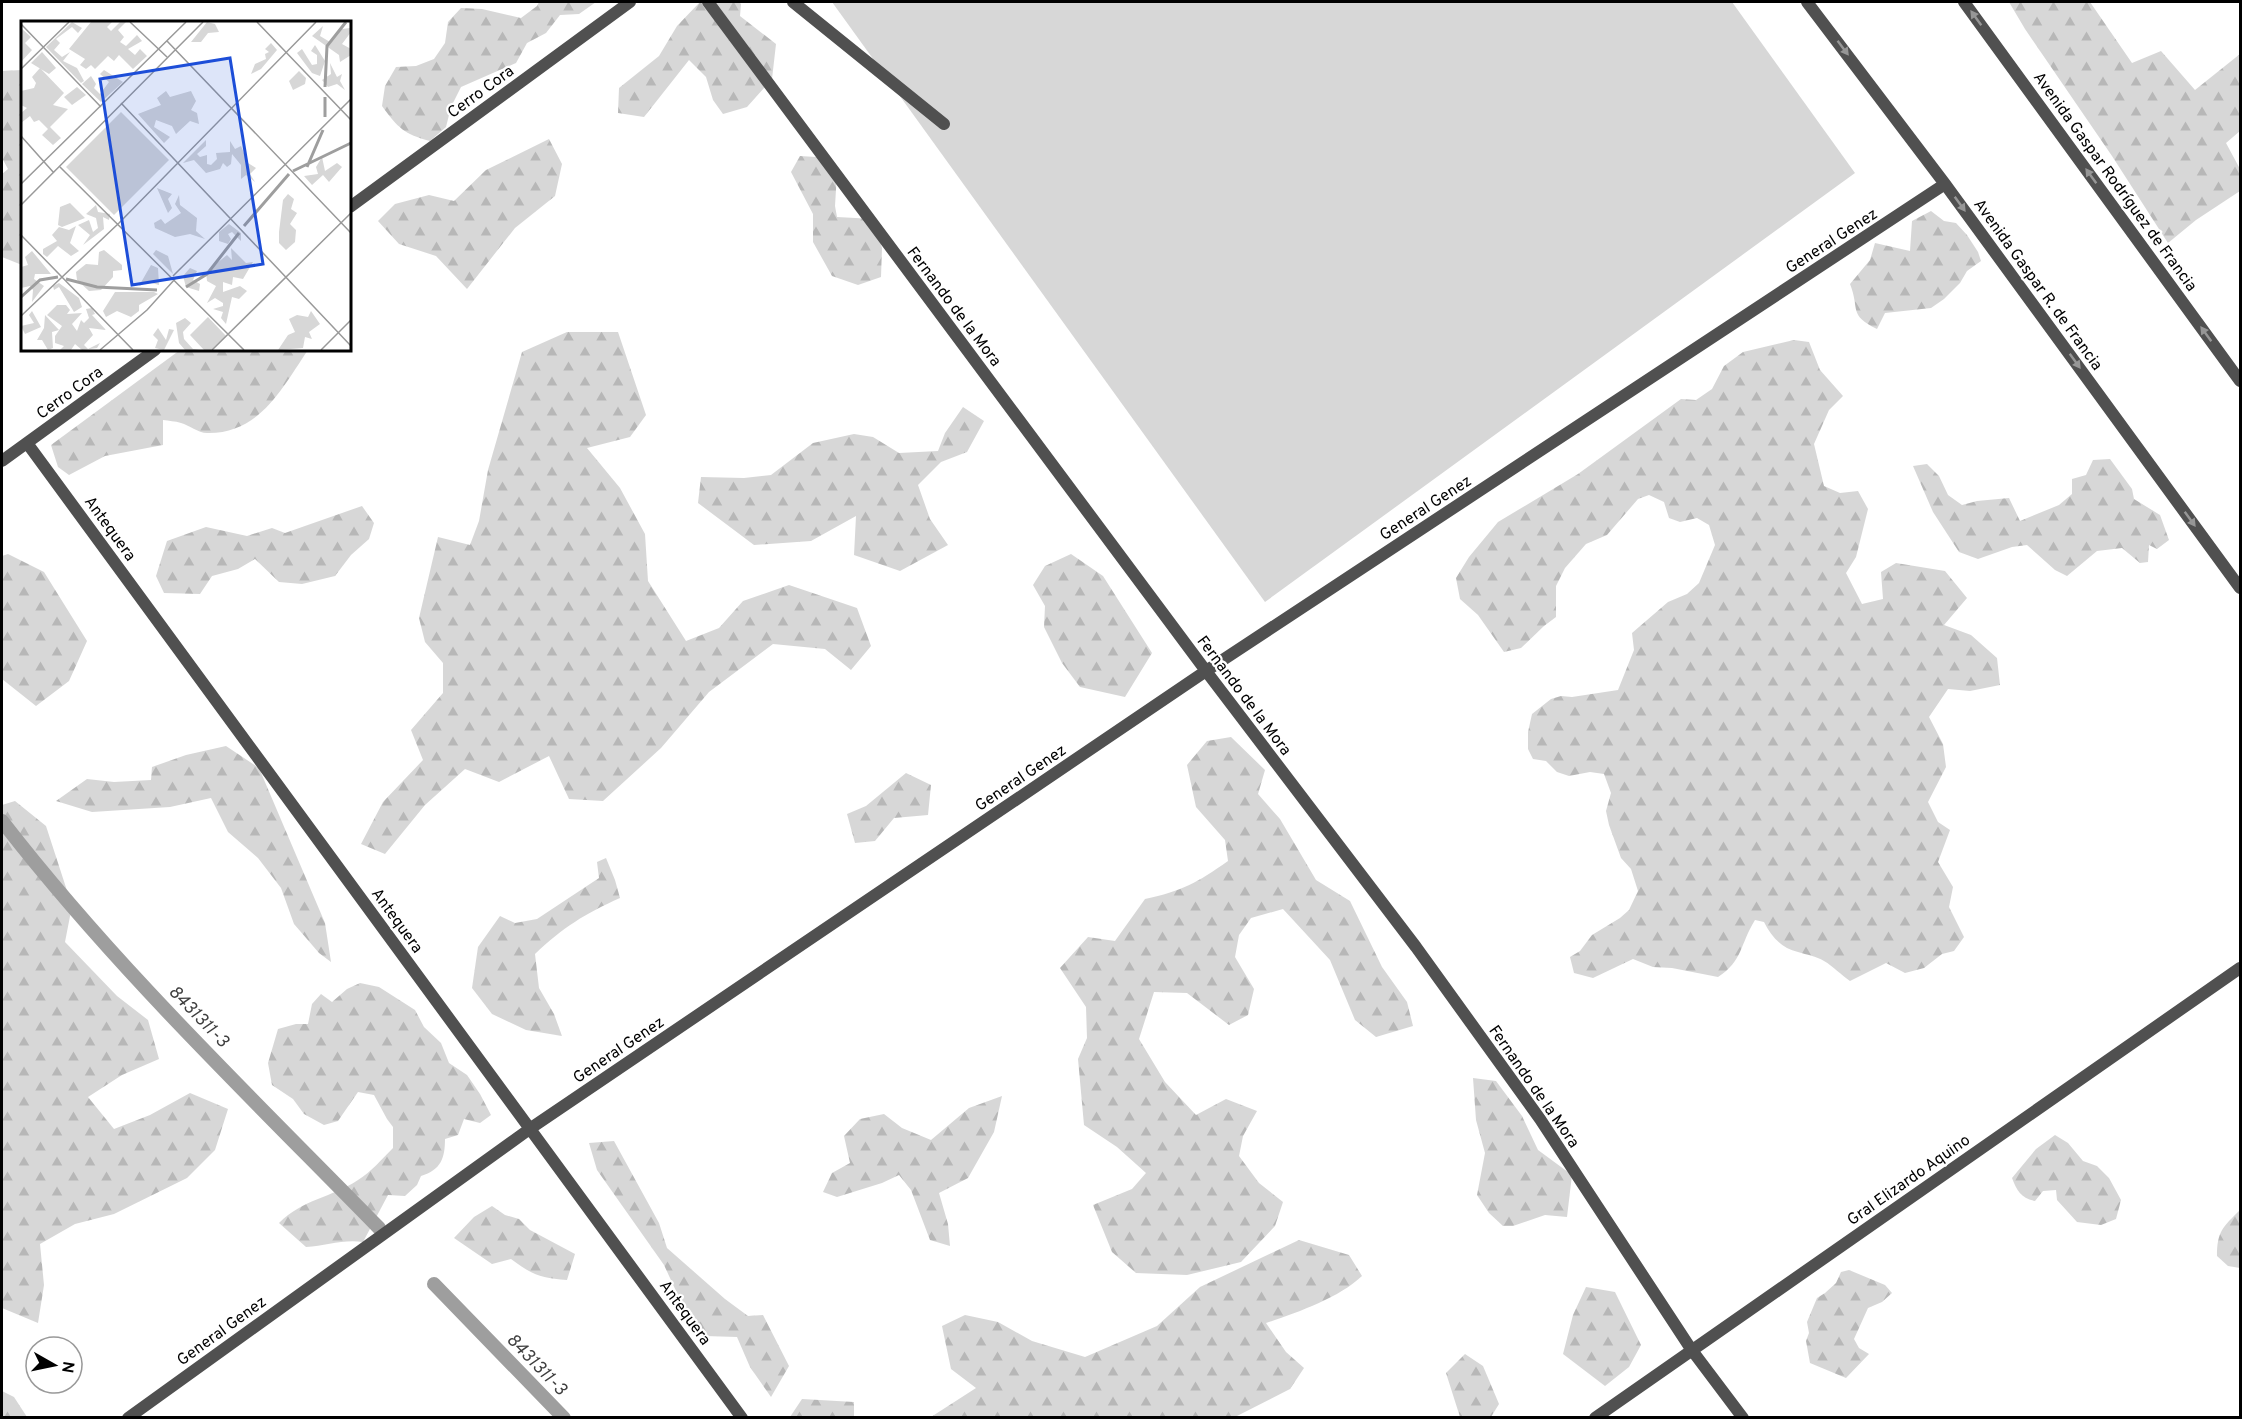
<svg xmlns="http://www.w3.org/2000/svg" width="2242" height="1419" font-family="Overpass,sans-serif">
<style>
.forest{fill:url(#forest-firs)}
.pitch{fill:#d7d7d7}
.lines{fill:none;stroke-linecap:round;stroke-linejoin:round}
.stream{stroke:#9e9e9e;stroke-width:14}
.lane{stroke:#505050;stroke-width:12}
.street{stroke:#505050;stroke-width:12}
.oneway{fill:#969696}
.labels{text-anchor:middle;stroke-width:4.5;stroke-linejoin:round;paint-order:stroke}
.street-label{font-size:16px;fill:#000;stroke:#fff}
.water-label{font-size:18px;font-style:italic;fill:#3f3f3f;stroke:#fff}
.inset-river{fill:none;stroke:#9e9e9e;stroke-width:3}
.inset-road{fill:none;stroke:#999;stroke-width:1.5}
.view{fill:#1d4ed8;fill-opacity:0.15;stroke:#1d4ed8;stroke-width:3}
.inset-edge{fill:none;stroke:#000;stroke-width:3}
</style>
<defs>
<pattern id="forest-firs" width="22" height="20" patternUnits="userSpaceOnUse" patternTransform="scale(1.5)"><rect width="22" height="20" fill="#d7d7d7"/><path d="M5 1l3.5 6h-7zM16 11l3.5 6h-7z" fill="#b7b7b7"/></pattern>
</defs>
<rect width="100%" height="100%" fill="#fff"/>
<path class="forest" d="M539,2H596L579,14L560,15L546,33L527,43L516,63L461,87L451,107L446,127L430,141C404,134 398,128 382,106L385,86L396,67L416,66L434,59L445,43L448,22L461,8L482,9L521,18L537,6Z
M700,2H739L741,4L740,16L776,44L772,79L747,107L723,114L713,100L706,77L689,60L644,117L618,113L619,88L659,56L677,26Z
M2009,2H2090L2132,63L2161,51L2195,90L2240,54V131L2226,143L2240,169V191L2196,220L2168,243L2112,156L2025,29Z
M22,70V265L2,257V174L8,169L2,158V71Z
M549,139L562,164L555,196L515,228L467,289L436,256L399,244L378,221L395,204L429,195L454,201L486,170Z
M800,156L816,157L837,173L835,206L837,217L874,219L882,248L881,277L858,285L832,276L813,242V214L791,172Z
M1931,211L1944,221L1956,223L1967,235L1978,252L1981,261L1967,271L1960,283L1944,299L1931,308L1885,313L1877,329C1848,315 1860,309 1850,284L1870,260L1875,243L1910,251L1912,221Z
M567,332H618L646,415L630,437L587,448L620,488L645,534L648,581L686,641L719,628L743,601L789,585L857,608L871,646L851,670L825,649L773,644L709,692L661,748L603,801L569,799L549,756L499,782L465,769L425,805L385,854L361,844L383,802L423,760L411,730L443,693V663L425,642L419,618L438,537L470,545L479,521L488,470L522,352Z
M1794,340L1809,342L1820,370L1843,396L1829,410L1814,444L1824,486L1840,493L1858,491L1868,509L1856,557L1846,573L1862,604L1883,599L1881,572L1896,563L1945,571L1967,598L1944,625L1971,635L1997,658L2000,685L1970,691L1948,689L1929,717L1943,744L1946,767L1928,802L1938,822L1950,830L1938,862L1953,887L1949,907L1964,937L1954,951L1942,954L1924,968L1905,973L1886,963L1850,981C1841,975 1833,966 1824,961C1816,956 1807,955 1798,952C1781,948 1771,936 1764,922L1755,920C1740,944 1743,961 1718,977L1672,968L1653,967L1633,959L1593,978L1574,973L1570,957L1580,951L1592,935L1620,918L1629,910L1638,891L1631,869L1621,858L1609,825L1606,811L1611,793L1604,774L1590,772L1569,776L1557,772L1546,761L1533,759L1528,749V732L1532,714L1551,699L1561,696L1572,697L1618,690L1634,650L1632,633L1668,602L1687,594L1699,583L1715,545L1709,525L1697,518L1680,522L1669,518L1664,502L1649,495L1638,499L1607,535L1586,544L1565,568L1556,586V617L1544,626L1521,648L1504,652L1478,615L1460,599L1456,578L1469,557L1498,522L1578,474L1681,399L1696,400L1712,389L1724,366L1743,352Z
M180,350H308C282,388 260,434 207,433C198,433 189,425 181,423C175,421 169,421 163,420V445L105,456L69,475L58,467L51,445Z
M963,407L984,421L967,452L941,462L918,485L930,519L948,545L900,571L854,555L856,516L811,541L754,545L698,503L701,477L744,478L771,475L813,443L854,434L873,437L899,453L938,451L945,433Z
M2110,459L2132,489L2134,499L2160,515L2169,540L2157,549L2149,545L2148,562L2140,563L2122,548L2097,551L2067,576L2055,570L2027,545L2012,547L1978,559L1959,552L1933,512L1913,466L1927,464L1939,476L1948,495L1962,505L1977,501L2009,498L2020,521L2059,505L2072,494V479L2086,475L2093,460Z
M362,506L374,523L369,539L351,555L335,576L302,584L279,582L255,559L238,569L212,576L200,594L164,593L156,576L167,541L206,527L247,536L272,528L285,533Z
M8,554L44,572L87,641L69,681L36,706L2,679V556Z
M1071,554L1103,576L1152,653L1125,697L1080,687L1062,663L1044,627L1045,606L1033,585L1045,566Z
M1231,737L1265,770L1258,794L1280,819L1316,880L1350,901L1382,967L1407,1002L1413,1026L1376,1037L1355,1020L1330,960L1283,909L1251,918L1239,935L1235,957L1254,989L1248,1015L1229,1025L1187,993L1154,992L1139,1039L1165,1082L1196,1115L1226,1099L1257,1111L1243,1136L1239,1156L1259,1183L1283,1202L1275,1226L1241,1262L1187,1275L1136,1273L1112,1252L1093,1205L1132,1189L1146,1173L1117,1147L1084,1125L1078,1059L1087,1038L1086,1007L1060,968L1088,937L1115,941L1145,899C1182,891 1197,883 1228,861L1225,840L1196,807L1187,765L1207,741Z
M226,746L259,768L325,923L331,962L319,953L294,924L281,888L258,858L228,832L211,798L170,807L92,812L56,801L87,779L114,782L151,780L152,767L186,755Z
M906,773L931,785L928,815L894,818L875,841L855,843L847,814L866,806Z
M15,801L46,826L72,906L65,942L117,996L148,1020L159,1059L122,1075L88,1097L114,1129L150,1115L190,1093L228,1109L215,1150L187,1178L114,1214L75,1224L40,1244L44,1285L38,1323L2,1308V805Z
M606,858L615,880L620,898C586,913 562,928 535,954L539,988L554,1014L562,1036L526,1030L492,1014L472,988L478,947L500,916L515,923L537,919L599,878L597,862Z
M360,983L379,987L415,1010L424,1027L441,1043L449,1063L467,1075L480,1094L491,1115L480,1123L464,1119L458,1135L445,1139C445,1158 441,1170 421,1176L417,1185L405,1196L388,1195L363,1242C343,1239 326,1246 306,1247L279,1223C303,1199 331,1198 358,1180C371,1172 382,1159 393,1148V1127L387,1119L374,1095L358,1092L338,1121L324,1125L304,1114L293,1099L272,1085L268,1063L278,1029L296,1024H308L312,1004L321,994L332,1002L347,989Z
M1473,1078L1496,1081L1522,1116L1538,1150L1572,1175L1567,1217L1545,1215L1513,1226H1503L1489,1213L1477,1195L1485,1153L1476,1120Z
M1002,1096L994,1132L968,1178L939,1193L948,1224L950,1246L930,1240L911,1190L899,1175L882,1183L837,1197L823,1192L832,1173L850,1163L844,1136L860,1119L884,1114L902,1128L931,1140L969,1108Z
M2055,1135L2068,1143L2083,1161L2097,1166L2109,1178L2121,1200L2116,1219L2101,1225L2077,1222L2057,1200L2056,1190L2043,1191L2035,1201C2021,1198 2017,1191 2012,1178L2036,1149Z
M614,1141L659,1223L667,1248L725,1299L748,1316L763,1315L789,1366L771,1397L750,1367L737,1337L705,1336L682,1304L664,1265L597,1170L589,1143Z
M492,1206L505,1215L519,1219L530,1230L575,1254L567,1280C541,1278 532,1275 511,1259L492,1264L454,1238L474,1217Z
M2240,1210V1268L2228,1266L2217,1256C2217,1231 2223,1227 2240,1210Z
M1299,1240L1349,1255L1362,1276C1339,1298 1296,1313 1266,1323L1286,1352L1304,1368L1290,1389L1235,1417H931L976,1388L951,1369L942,1326L965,1315L998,1322L1032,1341L1085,1357L1157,1326L1200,1287Z
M1849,1270L1885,1285L1892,1293L1882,1302L1868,1308L1854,1339L1859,1348L1869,1354L1846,1378L1810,1363L1806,1341L1809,1333L1807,1322L1817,1298L1825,1293L1836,1283L1841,1272Z
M1586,1287L1615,1292L1641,1345L1629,1367L1605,1386L1563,1354L1573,1315Z
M1465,1354L1483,1366L1499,1404L1491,1417H1460L1446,1373Z
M2,1391L14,1397L27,1417H2Z
M802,1399L854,1402V1417H790Z"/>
<path class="pitch" d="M832,2H1732L1855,173L1265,602Z"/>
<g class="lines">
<path class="stream" d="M2,821C115,967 250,1096 379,1228
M434,1284L564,1418"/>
<path class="lane" d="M793,2L944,124"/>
<path class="street" d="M708,2L1206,671L1416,947L1540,1119L1691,1349L1743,1418
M1807,2L1945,184L2240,588
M1964,2L2240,381
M350,207L630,2
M27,443L742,1418
M2,461L155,350
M128,1418L531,1128L1206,671L1945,184
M1595,1418L2240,968"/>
</g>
<defs><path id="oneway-solid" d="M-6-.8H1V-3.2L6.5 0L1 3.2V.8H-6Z" transform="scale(1.5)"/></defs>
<g class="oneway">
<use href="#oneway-solid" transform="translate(1976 18) rotate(-126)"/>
<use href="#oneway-solid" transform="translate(1843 48) rotate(53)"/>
<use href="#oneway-solid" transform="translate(2091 176) rotate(-126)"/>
<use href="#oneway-solid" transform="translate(1960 204) rotate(54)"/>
<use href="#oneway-solid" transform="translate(2206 334) rotate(-126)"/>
<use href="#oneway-solid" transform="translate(2075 361) rotate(54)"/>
<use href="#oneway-solid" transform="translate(2190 519) rotate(54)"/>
</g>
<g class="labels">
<g class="street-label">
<text transform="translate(480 91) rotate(-36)" y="6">Cerro Cora</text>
<text transform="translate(2116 181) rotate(54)" y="6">Avenida Gaspar Rodríguez de Francia</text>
<text transform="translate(1831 240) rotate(-33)" y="6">General Genez</text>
<text transform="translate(2039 284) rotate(54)" y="6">Avenida Gaspar R. de Francia</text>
<text transform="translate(955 306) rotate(53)" y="6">Fernando de la Mora</text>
<text transform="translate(69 392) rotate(-36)" y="6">Cerro Cora</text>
<text transform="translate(1425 507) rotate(-33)" y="6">General Genez</text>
<text transform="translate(111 528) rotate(54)" y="6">Antequera</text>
<text transform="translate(1245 695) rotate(53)" y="6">Fernando de la Mora</text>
<text transform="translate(1020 777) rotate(-34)" y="6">General Genez</text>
<text transform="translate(398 920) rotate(54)" y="6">Antequera</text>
<text transform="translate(618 1049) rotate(-34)" y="6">General Genez</text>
<text transform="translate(1535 1086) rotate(55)" y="6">Fernando de la Mora</text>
<text transform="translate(1908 1179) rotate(-35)" y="6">Gral Elizardo Aquino</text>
<text transform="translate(686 1312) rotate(54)" y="6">Antequera</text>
<text transform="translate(221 1330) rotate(-36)" y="6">General Genez</text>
</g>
<g class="water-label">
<text transform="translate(199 1016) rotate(46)" y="6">8431311-3</text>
<text transform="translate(537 1364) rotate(46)" y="6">8431311-3</text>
</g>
</g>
<g transform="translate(21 21)">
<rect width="330" height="330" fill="#fff"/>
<path d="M51,1L61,7L57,12L51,6L35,18L39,22L33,29L41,36L49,31L42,40L56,47L63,60L60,62L25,26ZM70,1H91L86,6L90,10L99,1H105L97,9L103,16L99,21L105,25L116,14L121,20L107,28L114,34L119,28L126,35L112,48L98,34L93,40L87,35L74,48L70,44L65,48L59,44L64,38L48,28ZM186,1L194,3L198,11L187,12L180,21H170ZM330,1V11L321,23L330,28V34L319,41L318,34L291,15L302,5L299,15L309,21L321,8L329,7ZM0,7L10,16L4,22L11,29L0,41ZM250,22L256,29L240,48L230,53L234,43L245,38L244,33L248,31L244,28ZM294,24L304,40L299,55L291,52L276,32L281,28L291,44L296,43V34L290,30ZM21,31L35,47L28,53L10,42ZM309,42L316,56L321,53L319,60L324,69L316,63L307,66L301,59L310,53ZM19,47L43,72L32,84L47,88L29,106L40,117L32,124L21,114L27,108L18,99L13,101L9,95L0,102V92L6,87L0,84V70L13,67L15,62L11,56ZM83,49L102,61L80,81L61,63L70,55L75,63L73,67L79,73L88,61L79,53ZM278,50L285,57L284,63L272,69L268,60ZM56,66L65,74L51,84L43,76ZM145,70L149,76L170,70L175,80L170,89L176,92L178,103L169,100L155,113L151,105L135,99L133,106L149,116L143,122L117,93L140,84L136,77ZM185,119V125L176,133L179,136L186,134V143L190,144L196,138L195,132L209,131V120L214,128L220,125L227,142L235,147L229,153L234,161L225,154L220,158V144L211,133L210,143L206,146L202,142L199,148L185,152L173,139L162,142ZM301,136L304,150L316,142L321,146L308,161L302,154L291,164L283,155L297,153L295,146ZM136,167L151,173L147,178L151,187L147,192ZM267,173L273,178L270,188L276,192L269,203L275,209L274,221L265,229L258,222V211L262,179ZM158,174L159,184L176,197L175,210L184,218L169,213L154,216L134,207L133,202L140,198L144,203L160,192L154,183ZM49,182L64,197L41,206L37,204L39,186ZM75,184L77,191L89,193L88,199L82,196L83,208L62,224L69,214L57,204L68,199L72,211L77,207L75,197L65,193ZM208,203L220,212V220L211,211L207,213L210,218L207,223L198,220V211ZM55,205L49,222L58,230L50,235L37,225L26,236L22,233V228L36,220L31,214L38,206L48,209ZM210,227L225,242L232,241L222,258L212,256L211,264L202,261V271L219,265L226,270L218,278L211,276L205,303L200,297L202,291L192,288L202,285V282L194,277L186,282L195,265L186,260L185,251L206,234L211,239ZM83,229L101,244V249L92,250V256L80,269L68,270L56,259L55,251L65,243L77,244L78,231ZM135,229L147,235L152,253L132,233ZM11,230L30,253H14L13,258L23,265L11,281L12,269L9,265L0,267V246L7,244L4,236ZM130,244L137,247L138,264L127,261L118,265ZM169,247L176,250L172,259L179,263L178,270L165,266L162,255ZM38,262L58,277L61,286L53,291L38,266L33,269L32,265ZM94,271H133L137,273L118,284V290L110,296L96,290L85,296L82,290ZM36,284H45L49,289L46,293L61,292L51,303L56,310L60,299L63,302L68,297L65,288L71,287L74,293L71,294L85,309L68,307L72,314L63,324L67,328L79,322L76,327L61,329L54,323L50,329H39L43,325L34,322V315L41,305L26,294ZM11,290L20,306L4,313L0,305L13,302L8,294ZM290,290L299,303L288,311L291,318L284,316L282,327L257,329L267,314L274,311L268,298L276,294L287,296ZM24,294L38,309L31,311L32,327L27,329L21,319H16L23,307ZM164,297L170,302L162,311L163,318L172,328L179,329H164L158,322L155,302ZM137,307L145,319L148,308L153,309L143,329L134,327L137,319L132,314Z" fill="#d7d7d7"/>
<path d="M100,91L148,139L93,194L45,146ZM187,296L205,315L190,329H183L169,314Z" fill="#d7d7d7"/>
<path class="inset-river" d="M304,66L306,25L325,1M304,76V96M286,146L302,109M272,150L330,122M223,205L268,153M45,258L76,266L136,269M165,266L186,253L218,212M0,276L19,259L37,256"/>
<path class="inset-road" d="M109,1L146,36M236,1L330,99M0,3L80,86M146,20L330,212M0,48L48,1M100,82L330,325M0,115L33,152M39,146L223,329M0,163L165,1M0,184L182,1M0,214L112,329M152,255L330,78M0,295L98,202L295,1M79,329L126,289L154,258M191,329L330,192M300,329L330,299"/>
<path class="view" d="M209,37L242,243L111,264L79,58Z"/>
<rect width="330" height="330" class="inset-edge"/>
</g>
<rect width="2242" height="1419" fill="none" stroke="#000000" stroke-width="6"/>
<g transform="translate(54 1365) rotate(99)"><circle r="28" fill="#ffffff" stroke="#999999" stroke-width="1.5"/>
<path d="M0-4.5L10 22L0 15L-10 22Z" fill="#000000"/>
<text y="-9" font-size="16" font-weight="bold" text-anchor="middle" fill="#000000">N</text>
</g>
</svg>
